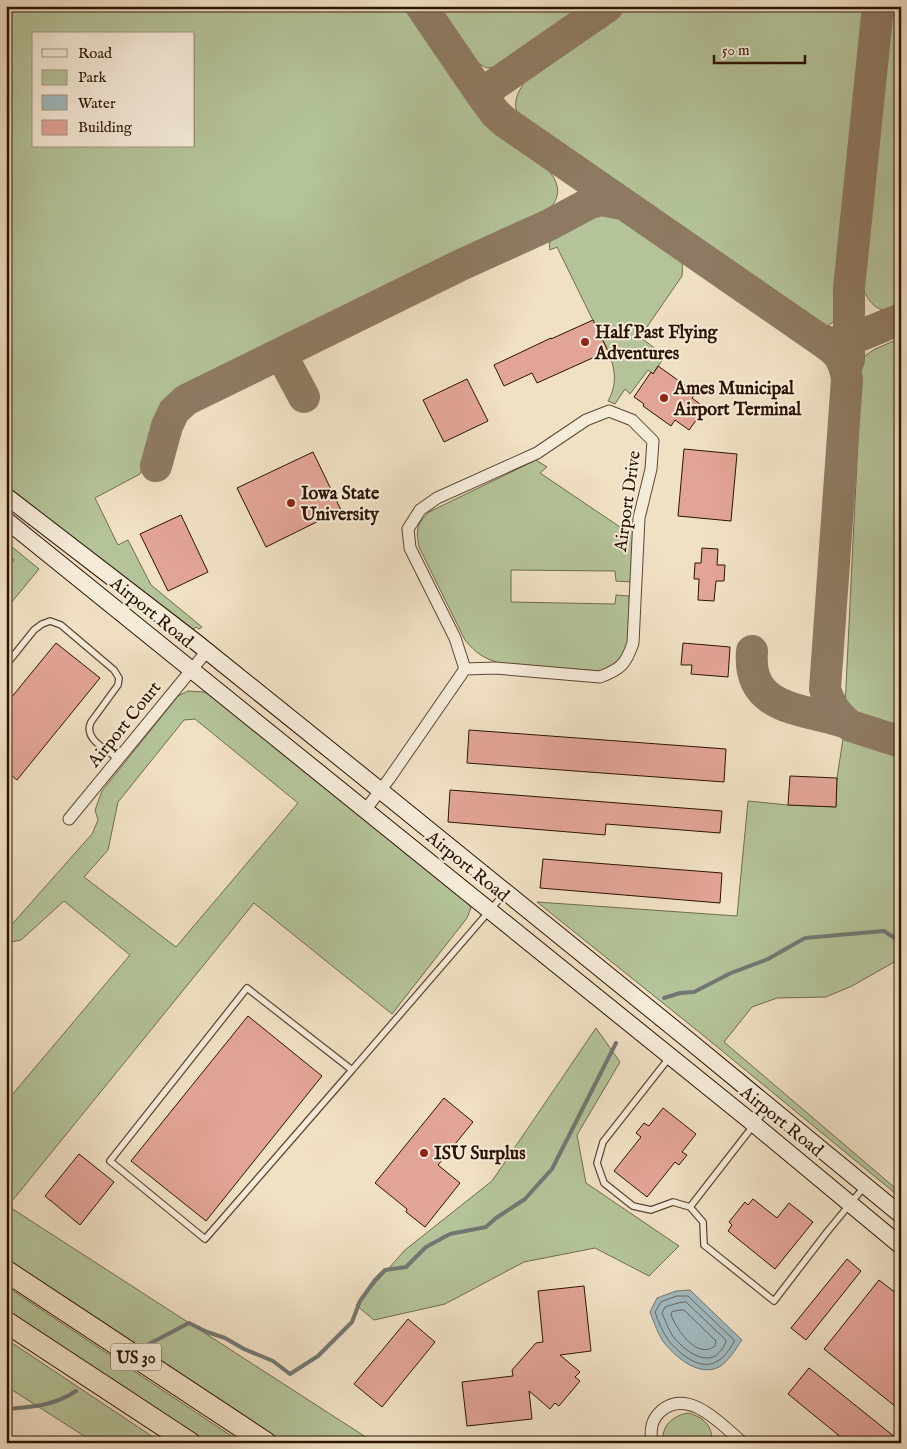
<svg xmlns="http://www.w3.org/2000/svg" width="907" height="1449" font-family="'IM FELL English',serif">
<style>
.green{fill:#b4c399;stroke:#706b4e;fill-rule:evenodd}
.water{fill:#a0babf;stroke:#727773}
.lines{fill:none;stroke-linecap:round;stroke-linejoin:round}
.shore{stroke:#666660;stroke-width:1}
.stream{stroke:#727773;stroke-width:4}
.taxiway{stroke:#8e7a63;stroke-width:32}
.building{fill:#e2a497;stroke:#2c1302}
.lane-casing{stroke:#5d4632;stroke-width:8}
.street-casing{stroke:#5d4632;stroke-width:13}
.secondary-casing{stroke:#2c1302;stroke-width:18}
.highway-casing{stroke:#2c1302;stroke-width:23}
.lane{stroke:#f5ebd9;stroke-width:5.5}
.street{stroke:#f5ebd9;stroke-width:11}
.secondary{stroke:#f5ebd9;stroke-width:16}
.highway{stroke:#f0e0c4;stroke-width:21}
.poi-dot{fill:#8f2418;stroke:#f5ebd9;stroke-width:2}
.labels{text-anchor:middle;stroke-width:4;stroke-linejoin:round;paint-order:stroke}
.shield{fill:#f5ebd9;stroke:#685442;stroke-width:1}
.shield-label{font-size:16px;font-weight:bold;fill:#2c1302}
.poi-label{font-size:18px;font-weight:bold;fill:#2c1302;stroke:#f5ebd9;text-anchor:start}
.street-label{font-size:18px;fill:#2c1302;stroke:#f5ebd9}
</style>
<rect width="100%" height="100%" fill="#f0e0c4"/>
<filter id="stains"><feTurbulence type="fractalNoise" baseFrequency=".004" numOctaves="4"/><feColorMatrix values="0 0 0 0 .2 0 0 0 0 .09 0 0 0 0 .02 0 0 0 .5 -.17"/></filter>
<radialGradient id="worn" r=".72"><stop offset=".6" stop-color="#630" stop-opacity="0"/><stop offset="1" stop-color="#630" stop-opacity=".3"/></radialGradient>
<path class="green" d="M6,6H409L489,122C512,147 594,179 539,218L182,393L160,415L140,474L95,498L118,545L128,540L151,585L202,627L199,629L196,627L194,629H190L6,488ZM34,34H194V146H34Z
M433,6H595L521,56L503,66L487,68L468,58Z
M631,6H868L837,319L822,330L528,129C509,109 514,96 529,76Z
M889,6H901V309C878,314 871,306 862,287Z
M599,214H612L623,219L624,218L677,253C683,267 683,260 682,276L640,337L665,356L653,374L648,370L630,394L625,389L615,404L608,401C618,383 615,369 608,351L557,247L550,250C548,243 551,236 557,232L592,215Z
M901,338V732L861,720L845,707L862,358L875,349Z
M536,460L547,467L540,473L620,527L622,522L634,529L630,582L616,581L615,571L511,570V602L615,604L616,595L629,596C629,617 634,649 615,664C611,667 605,669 600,671L499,663C483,658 476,653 465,640L419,547C416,530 416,525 429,512Z
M6,542L39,569L6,609V570L14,560L6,554Z
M188,691L205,692L212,696L467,900L471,908L467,918L392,1014L254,903L8,1206L375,1443H283L6,1259V1102L130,955L64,901L21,940L6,943V931L92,834L98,820L95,810L102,791L178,696ZM195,719L298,803L176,947L84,877L108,850L118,802L184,720Z
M843,739L901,756V960L896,961L852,986L826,997L777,998L752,1007L724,1042L901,1193V1198L704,1036L537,902L737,916L748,801L788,805L836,807L837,778Z
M596,1028L620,1062L577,1135L586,1183L679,1246L649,1276L595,1248L524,1262L445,1304L374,1320L356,1305L405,1250L492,1181Z
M6,1286L242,1443H204L6,1311Z
M6,1339L162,1443H95L6,1386Z
M688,1413C704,1417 713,1426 712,1443H663C661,1426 672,1416 688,1413Z"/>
<path class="water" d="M690,1290L742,1340C735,1350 729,1361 719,1367C699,1377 677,1358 665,1344C658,1335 654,1322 650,1312L657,1298L676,1291Z"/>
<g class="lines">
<path class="shore" d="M677,1296H688L734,1340V1342C729,1350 724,1358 716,1362C699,1371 679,1353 669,1341C663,1333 658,1321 655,1312L661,1302Z
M686,1302L726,1340C725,1347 720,1352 715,1356C700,1364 680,1346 672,1335C668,1328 665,1320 662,1313L665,1307L678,1303Z
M680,1310H684L716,1341L715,1346C697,1360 677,1330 671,1315L672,1312Z"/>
<path class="stream" d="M664,998L680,993L694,992L731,973L768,959L805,938L884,931L896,939L898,942H901
M149,1344L189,1323L207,1332L225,1338L244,1349L273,1361L290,1374L318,1356L352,1322L360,1301L375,1280L385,1270L406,1267L426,1247L450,1234L486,1227L496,1218L525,1199L552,1169L616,1043
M6,1409C31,1407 54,1406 76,1391"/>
<path class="taxiway" d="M421,6L481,94L495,113L505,122L819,339L831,343L849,340L901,319
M481,94L608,6
M819,339C838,352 843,356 847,379L825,689C830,705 837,716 851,726L901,742
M281,354L304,397
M849,360V288L878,6
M156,466L167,426L174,411L186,400L463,264L549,225L590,203L601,200L622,204
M752,651C747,712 804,708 847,723"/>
</g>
<path class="building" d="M593,320L608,351L537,383L532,373L504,386L494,365L551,338V339Z
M658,366L696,393L692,398L705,408L689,430L675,420L671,426L643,406L644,404L634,397L651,372L653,374Z
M467,379L488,421L444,442L423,400Z
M684,449L737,454L731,521L678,516Z
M313,452L341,510L266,547L237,488Z
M181,515L208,572L168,591L140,534Z
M702,548L718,549L717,565H725L724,581H716L714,601L698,600L699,579H694L695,563H701Z
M56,643L100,678L17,780L6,771V704Z
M683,643L730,647L728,677L691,674L692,665H681Z
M469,730L726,749L724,782L467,763Z
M790,776L837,778L836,807L788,805Z
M450,790L722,811L720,833L606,824L605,835L448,822Z
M543,859L722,873L720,903L540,888Z
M248,1016L322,1076L206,1221L131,1161Z
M444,1098L473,1122L438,1165L460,1183L425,1227L406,1212L407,1209L375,1183Z
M663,1108L696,1134L682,1152L687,1155L679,1165L675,1162L647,1197L614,1171L641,1137L636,1133L644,1123L649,1126Z
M79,1154L114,1182L80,1225L45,1196Z
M753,1199L777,1218L789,1203L813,1222L775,1269L728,1231L732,1225L729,1222L745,1202L748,1205Z
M847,1259L861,1271L806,1340L791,1328Z
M879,1280L901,1297V1411L824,1349Z
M584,1286L591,1351L560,1355L580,1372L575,1377L580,1381L559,1406L555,1403L550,1409L529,1391L532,1419L467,1426L462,1382L513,1376L512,1370L536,1343L543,1342L538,1291Z
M408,1319L435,1342L382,1407L354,1384Z
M809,1368L901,1442V1443H848L788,1394Z"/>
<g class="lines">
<g class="lane-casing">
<path id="lane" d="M6,665L34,630L42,624L50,621L61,625L114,670L119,678L118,685L91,722C83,739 106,749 118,759
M669,1058L603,1142L597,1163L604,1183L633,1206L651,1210L673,1202L690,1207
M352,1070L205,1239L110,1161L247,988L352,1070L504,894
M767,1108L690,1207L703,1222L704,1245L774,1301L827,1232L864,1187"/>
</g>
<g class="street-casing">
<path id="street" d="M609,411L632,420L653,441L651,469L639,518L633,643C626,664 621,669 600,677L495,668L465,669L455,638L410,548L408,529L420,510L437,498L537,453L586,420Z
M366,809L389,779L465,669
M69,819L207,651
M652,1443C650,1430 651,1420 661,1411C689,1387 723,1426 743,1443"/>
</g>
<g class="secondary-casing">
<path id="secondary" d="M6,496L197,643L381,791L692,1043L901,1215
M6,520L754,1124L901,1246"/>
</g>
<g class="highway-casing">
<path id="highway" d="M6,1271L266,1443
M6,1322L190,1443"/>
</g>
<use href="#lane" class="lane"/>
<use href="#street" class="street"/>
<use href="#secondary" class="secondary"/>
<use href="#highway" class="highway"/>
</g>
<g class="poi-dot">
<circle cx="585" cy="342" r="5"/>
<circle cx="664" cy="398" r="5"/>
<circle cx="291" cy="503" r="5"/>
<circle cx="424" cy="1153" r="5"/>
</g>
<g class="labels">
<rect class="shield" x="111" y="1343.5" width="50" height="27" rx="4"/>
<g class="shield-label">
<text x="136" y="1363">US 30</text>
</g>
<g class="poi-label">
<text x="595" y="338">Half Past Flying<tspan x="595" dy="21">Adventures</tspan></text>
<text x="674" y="394">Ames Municipal<tspan x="674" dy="21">Airport Terminal</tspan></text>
<text x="301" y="499">Iowa State<tspan x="301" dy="21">University</tspan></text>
<text x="434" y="1159">ISU Surplus</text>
</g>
<g class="street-label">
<text transform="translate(627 501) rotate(-82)" y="6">Airport Drive</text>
<text transform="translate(152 612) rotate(39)" y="6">Airport Road</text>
<text transform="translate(124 724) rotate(-51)" y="6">Airport Court</text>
<text transform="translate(468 866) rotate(39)" y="6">Airport Road</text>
<text transform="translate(782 1121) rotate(39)" y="6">Airport Road</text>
</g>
</g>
<rect width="907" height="1449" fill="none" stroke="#f0e0c4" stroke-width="25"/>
<rect x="8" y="8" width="892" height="1434" fill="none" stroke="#2c1302" stroke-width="2.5"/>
<rect x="12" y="12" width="882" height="1424" fill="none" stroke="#2c1302"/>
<rect x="32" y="32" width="162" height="115" fill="#f5ebd9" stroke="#a59583"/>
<rect x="42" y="49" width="25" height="8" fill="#f5ebd9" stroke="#a59583"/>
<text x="78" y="58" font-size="15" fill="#2c1302">Road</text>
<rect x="42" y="70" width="25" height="15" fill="#b4c399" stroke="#a59583"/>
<text x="78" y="82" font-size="15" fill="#2c1302">Park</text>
<rect x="42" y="95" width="25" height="15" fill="#a0babf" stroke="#a59583"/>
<text x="78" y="108" font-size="15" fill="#2c1302">Water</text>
<rect x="42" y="120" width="25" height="15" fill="#e2a497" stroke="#a59583"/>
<text x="78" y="132" font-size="15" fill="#2c1302">Building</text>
<path d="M714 55v8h91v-8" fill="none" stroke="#2c1302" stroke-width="2.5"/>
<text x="722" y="55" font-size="15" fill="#2c1302" stroke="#f5ebd9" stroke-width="4" paint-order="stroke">50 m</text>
<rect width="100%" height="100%" filter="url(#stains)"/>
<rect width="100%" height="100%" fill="url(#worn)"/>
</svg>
